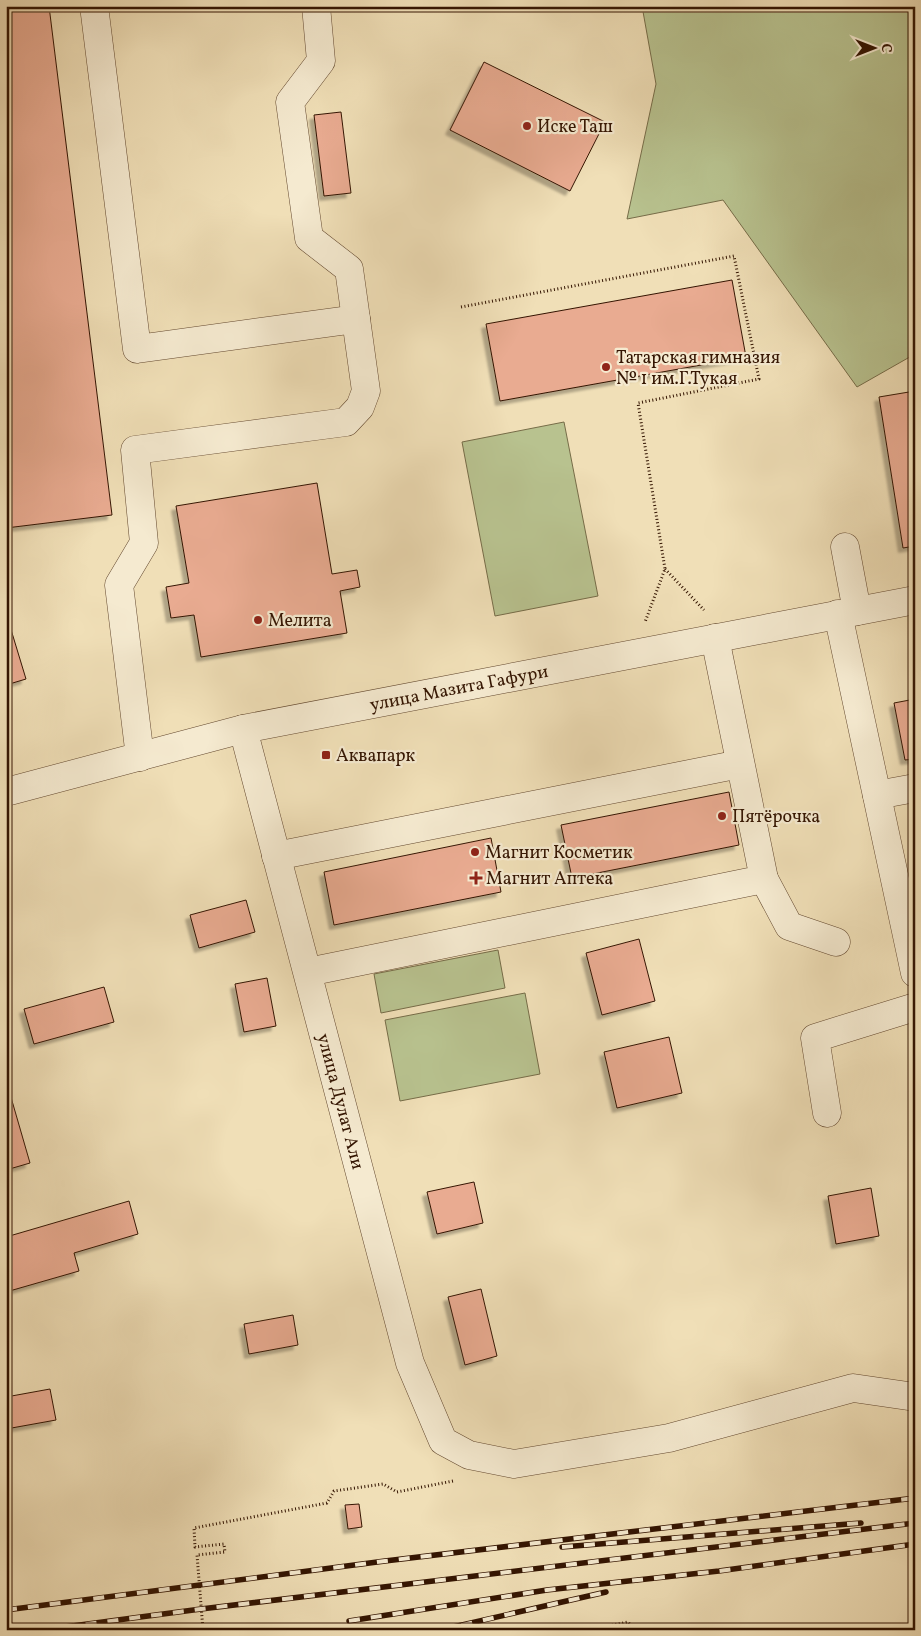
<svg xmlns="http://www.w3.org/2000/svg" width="921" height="1636" font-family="Vollkorn,serif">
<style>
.green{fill:#b8c28f;stroke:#766c48}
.building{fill:#e9ab91;stroke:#341502;filter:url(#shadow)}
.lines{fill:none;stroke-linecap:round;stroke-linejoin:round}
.minor-casing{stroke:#63482f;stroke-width:29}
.path{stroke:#341502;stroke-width:3;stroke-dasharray:1 2.5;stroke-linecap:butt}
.minor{stroke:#f5ead0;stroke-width:28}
.rail-casing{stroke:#341502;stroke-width:5.5}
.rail{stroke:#f5ead0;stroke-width:4;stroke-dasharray:11;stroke-linecap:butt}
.poi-dot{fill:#8f2418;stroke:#f5ead0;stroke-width:2}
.labels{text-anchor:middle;stroke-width:4.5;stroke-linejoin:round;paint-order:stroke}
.poi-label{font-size:18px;fill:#341502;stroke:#f5ead0;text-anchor:start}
.street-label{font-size:18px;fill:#341502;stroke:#f5ead0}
</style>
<defs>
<filter id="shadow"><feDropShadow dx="-4.5" dy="4.5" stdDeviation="1" flood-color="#0004"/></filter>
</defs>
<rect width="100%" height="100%" fill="#f0dfb7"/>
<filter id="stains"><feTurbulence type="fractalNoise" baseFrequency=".004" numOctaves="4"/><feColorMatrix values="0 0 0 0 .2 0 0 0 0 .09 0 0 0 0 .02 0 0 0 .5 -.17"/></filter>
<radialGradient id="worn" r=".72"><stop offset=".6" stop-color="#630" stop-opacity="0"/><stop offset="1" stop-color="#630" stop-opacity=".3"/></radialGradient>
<path class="green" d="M642,6H915V354L857,387L723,200L627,219L656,84Z
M564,422L598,596L495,616L462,442Z
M498,950L505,988L381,1013L374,974Z
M525,993L540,1074L400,1101L385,1020Z"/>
<path class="building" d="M6,6H49L112,515L6,528Z
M484,62L605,122L570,191L450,130Z
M341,112L351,193L324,196L314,115Z
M732,280L746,357L500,401L486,324Z
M915,391V546L903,548L879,397Z
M317,483L332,574L357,570L360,587L340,591L347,633L201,657L194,615L171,618L166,587L189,583L176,506Z
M9,623L26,679L6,685V624Z
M915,699V759L905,760L894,703Z
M729,792L739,845L572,878L561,825Z
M491,838L501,892L334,925L324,872Z
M246,900L255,932L199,948L190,915Z
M639,939L655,1001L602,1015L586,953Z
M267,978L276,1026L244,1032L235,984Z
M104,987L114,1022L34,1044L24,1009Z
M669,1037L682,1093L617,1108L604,1052Z
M6,1080L30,1163L6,1170Z
M474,1182L483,1223L437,1234L427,1192Z
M871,1188L879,1236L836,1244L828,1196Z
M129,1201L138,1234L74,1253L79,1271L6,1292V1237Z
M481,1289L497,1356L465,1365L448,1297Z
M293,1315L298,1345L249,1354L244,1324Z
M50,1389L56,1420L6,1429V1397Z
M359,1504L362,1527L348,1529L345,1505Z"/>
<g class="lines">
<g class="minor-casing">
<g id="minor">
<path d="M94,6L137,349L356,319L366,391L360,407L346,422L135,450L144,543L119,585L140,757"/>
<path d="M316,6L321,61L290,102L309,238L349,269L356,319"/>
<path d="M845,547L857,611"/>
<path d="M838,614L915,973"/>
<path id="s1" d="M243,729L410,1363L443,1441L469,1455L514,1464L669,1438L853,1388L915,1397"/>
<path id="s2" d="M6,792L243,729L915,600"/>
<path d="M877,795L915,788"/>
<path d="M276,856L740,764"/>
<path d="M764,879L789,926L836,942"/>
<path d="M308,972L764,879L715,638"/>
<path d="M827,1113L815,1038L915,1007"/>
</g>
</g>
<path class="path" d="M461,307L734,256L759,379L638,403L665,569L645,622
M665,569L704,610
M173,1630L203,1626
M203,1630L197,1555L225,1552L224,1544L195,1547L194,1528L327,1503L334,1491L383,1484L397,1492L453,1481
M588,1630L628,1622L634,1630"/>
<use href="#minor" class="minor"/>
<g class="rail-casing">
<path id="rail" d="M562,1547L861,1523
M6,1610L385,1561L915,1498
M349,1621L547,1590L719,1571L915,1544
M42,1630L201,1609L915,1523
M440,1630L606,1592"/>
</g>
<use href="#rail" class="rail"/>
</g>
<g class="poi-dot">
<circle cx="527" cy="126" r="5"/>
<circle cx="606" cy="367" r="5"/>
<circle cx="258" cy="620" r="5"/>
<rect x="321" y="750" width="10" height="10" rx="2.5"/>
<circle cx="722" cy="816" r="5"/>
<circle cx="475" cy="852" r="5"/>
<path d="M473.5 870.5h5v5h5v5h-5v5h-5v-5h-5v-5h5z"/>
</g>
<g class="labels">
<g class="poi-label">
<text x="537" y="132">Иске Таш</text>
<text x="616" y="363">Татарская гимназия<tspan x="616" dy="21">№ 1 им.Г.Тукая</tspan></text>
<text x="268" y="626">Мелита</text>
<text x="336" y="761">Аквапарк</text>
<text x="732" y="822">Пятёрочка</text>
<text x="485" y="858">Магнит Косметик</text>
<text x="486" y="884">Магнит Аптека</text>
</g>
<g class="street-label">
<text dy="6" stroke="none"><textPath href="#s2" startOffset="465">улица Мазита Гафури</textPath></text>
<text dy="6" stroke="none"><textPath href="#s1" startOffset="385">улица Дулат Али</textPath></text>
</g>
</g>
<rect width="921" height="1636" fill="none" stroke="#f0dfb7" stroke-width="25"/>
<rect x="8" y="8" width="906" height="1621" fill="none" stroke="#341502" stroke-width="2.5"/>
<rect x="12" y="12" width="896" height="1611" fill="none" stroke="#341502"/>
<g transform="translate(874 48) rotate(90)" stroke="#f5ead0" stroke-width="4" paint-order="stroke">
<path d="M0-4L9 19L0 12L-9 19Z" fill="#341502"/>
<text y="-8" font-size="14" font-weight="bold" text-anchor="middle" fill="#341502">С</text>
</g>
<rect width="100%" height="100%" filter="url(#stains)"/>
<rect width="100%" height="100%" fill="url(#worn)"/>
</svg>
